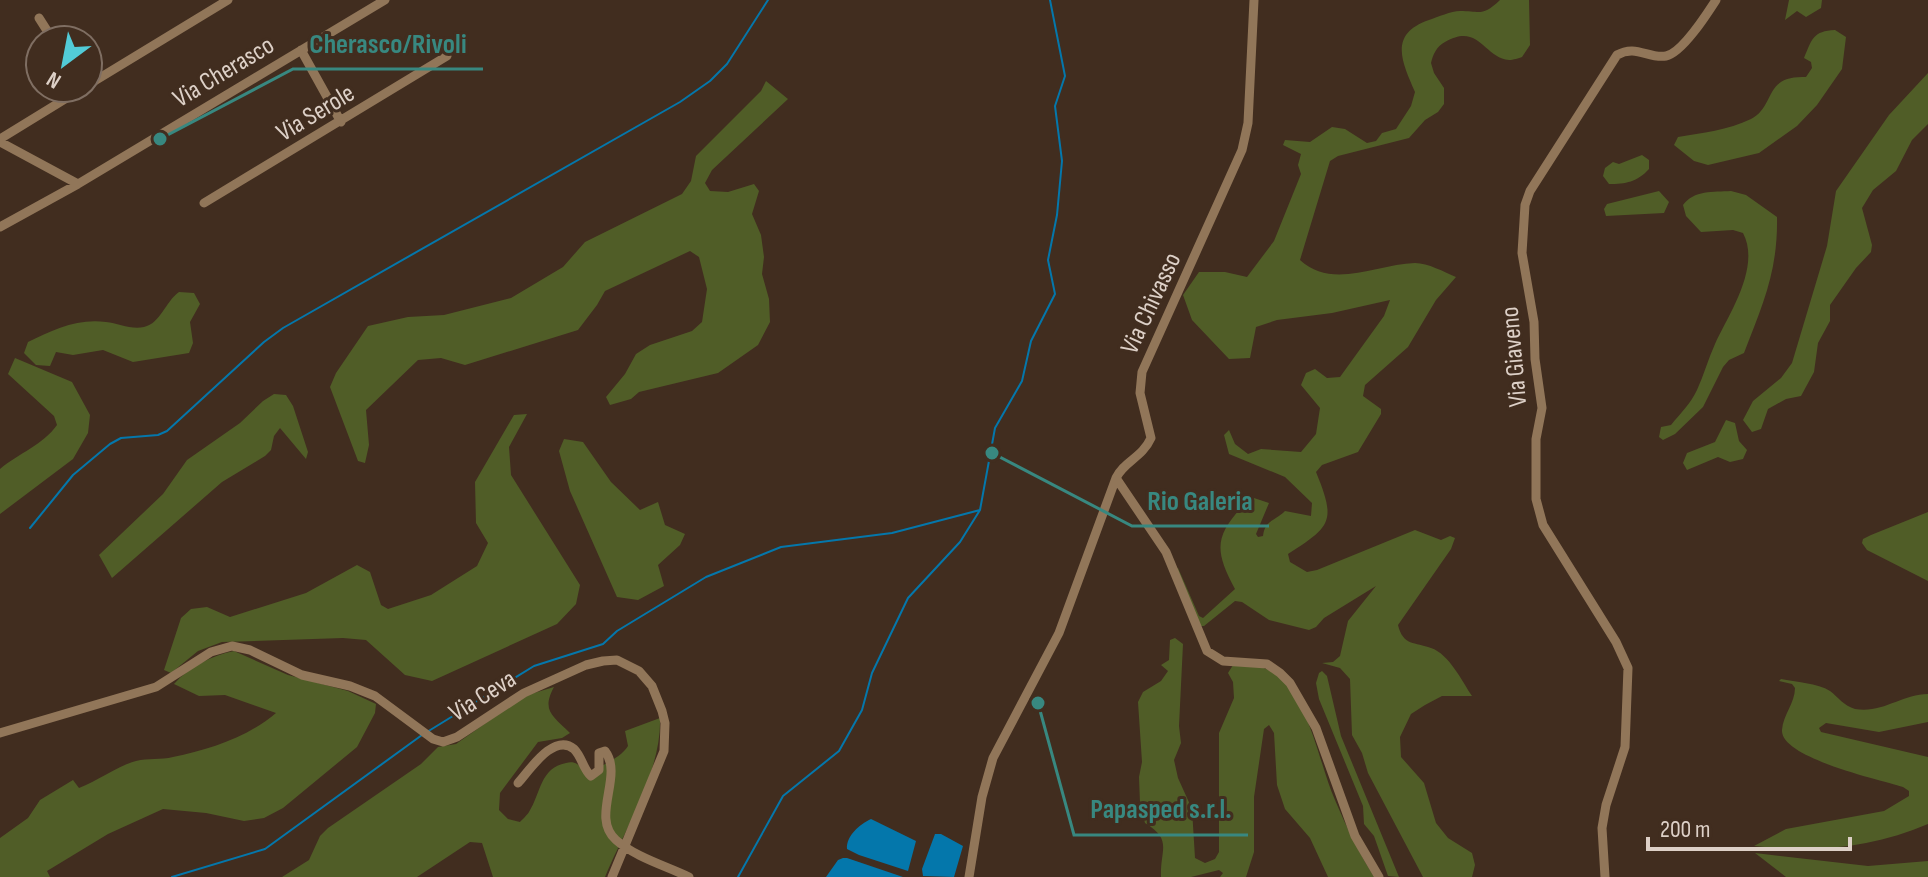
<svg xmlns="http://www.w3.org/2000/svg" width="1928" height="877" font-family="'Sofia Sans Condensed',sans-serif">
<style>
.green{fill:#505d27}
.water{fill:#0477ab}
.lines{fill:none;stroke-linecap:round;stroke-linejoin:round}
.stream{stroke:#0477ab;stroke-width:2}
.minor{stroke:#917659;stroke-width:9}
.labels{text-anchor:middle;stroke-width:6;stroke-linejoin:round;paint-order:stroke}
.street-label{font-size:26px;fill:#ddd0c7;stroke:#412d1f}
.leader{fill:none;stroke:#388880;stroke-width:3}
.callout-dot{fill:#388880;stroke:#412d1f;stroke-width:3}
.callout-label{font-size:28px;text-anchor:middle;font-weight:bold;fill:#388880;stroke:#412d1f;stroke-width:6;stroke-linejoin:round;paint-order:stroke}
</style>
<rect width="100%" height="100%" fill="#412d1f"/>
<path class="green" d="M1500,0H1529L1530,45L1522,57C1519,58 1513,60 1509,60C1484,58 1479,22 1445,42C1437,46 1433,54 1431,63L1434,73L1444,88V104L1438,112L1425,120L1409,138L1338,156L1330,161L1300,260C1332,290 1377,264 1415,263C1428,263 1444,272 1456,277L1436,300L1408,347L1365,385L1363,396L1381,409V414L1358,452L1322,465L1316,472C1336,521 1332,526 1288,554L1290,562L1307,572L1317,570L1415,530L1441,540L1450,536L1455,538L1451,549L1398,625C1403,646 1415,642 1431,648C1449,654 1462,681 1472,696H1442L1425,705L1411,714L1400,737L1401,757L1424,783L1436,823L1448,838L1472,853L1475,865L1472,877H1423L1368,773L1362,753L1352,735L1350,679L1340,668L1322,663L1333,662L1340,656L1348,621L1376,586L1324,618L1316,627L1309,630L1269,620L1242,602L1235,601L1204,626H1200L1176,569L1178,568L1199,616L1203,618L1235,589C1211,545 1217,533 1251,497L1269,503L1256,534L1258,537L1263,536C1265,520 1275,521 1285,511L1311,516L1312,503L1285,477L1229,454L1224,435L1229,430L1235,444L1248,454L1261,449L1301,452L1316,434L1320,408L1301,385L1306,373L1315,369L1327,378L1340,377L1384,316L1390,300L1332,313L1277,320L1256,327L1250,358L1229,359L1192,320L1183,295L1199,272H1225L1247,277L1274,241L1301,174L1298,165L1301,154L1283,145L1285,140L1310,142L1332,127L1345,129L1367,143L1376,141L1382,133L1396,129L1411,106L1415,92C1402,62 1388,34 1429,20C1438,17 1451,11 1460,11C1481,11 1482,17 1500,0Z
M1789,0H1822L1821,8L1806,17L1797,11L1785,20Z
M1835,30L1846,37L1842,69L1817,105L1797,126L1759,153L1708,165L1694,161L1674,145L1678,137C1702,133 1728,130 1751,119C1776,106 1763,75 1806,77L1812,68L1811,62L1804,58C1812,39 1813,31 1835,30Z
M1928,73V124L1912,140L1896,171L1873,190L1862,208L1872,245L1871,252L1856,268L1830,305V321L1818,343L1814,372L1801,396L1786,399L1768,409L1761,429L1752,432L1743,420L1753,401L1781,378L1792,363L1827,246L1836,191L1889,115Z
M766,81L788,99L712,170L705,183L710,191L728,192L754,184L759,191L752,214L761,235L764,257L762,274L769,299L770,322L758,345L718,373L639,392L631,399L610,405L606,397L625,374L636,354L650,345L692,331L702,322L707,289L699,257L690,251L605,291L597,305L578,330L465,365L441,358L418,360L366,410L369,445L365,463L358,461L330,387L336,373L368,326L408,317L444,315L511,298L563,267L585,242L682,194L691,181L696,156L761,91Z
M1642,155L1649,160V169C1637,182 1626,184 1609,184L1603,176L1605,168L1613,162L1619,164Z
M1659,191L1669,202L1664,213L1606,216L1604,209L1607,204Z
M1731,191L1746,195L1777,217C1778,271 1763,304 1744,353L1729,360L1723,367L1703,407L1675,434L1663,440L1659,437L1661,427L1671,425C1680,414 1691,403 1697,390C1704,375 1708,359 1715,344C1729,314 1761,267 1743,233L1733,230L1701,232L1686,216L1683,205C1694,190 1713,192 1731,191Z
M179,292L194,293L200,304L190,322L193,343L189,353L133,362L103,350L73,355L56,352L50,366L36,365L24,353L28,342C52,330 78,318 106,322C118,323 131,330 144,327C161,323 165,302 179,292Z
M15,358L72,382L90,415L88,433L73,459L0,514V469C19,453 43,445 57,425L54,416L8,374Z
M274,394L286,395L293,406L308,452L306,459L280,428L274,436L271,450L265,456L222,482L112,578L99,555L163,494L187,460L240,423L263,401Z
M527,414L509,447L511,475L580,585L576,604L557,624L432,681L405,675L366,640L343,638L222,642L198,651L171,673L164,670L181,618L191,609L207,607L230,617L306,593L357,565L370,572L381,605L388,609L431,595L477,566L488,543L476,523L475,482L514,415Z
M1726,420L1735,423L1739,441L1747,450L1743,459L1730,462L1718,457L1687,470L1683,463L1687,453L1715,442Z
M564,439L583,442L611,482L640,510L658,502L665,525L685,534L680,545L658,565L664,586L638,600L617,597L570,491L559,451Z
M1928,512V581L1867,550L1862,543L1863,539L1871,535Z
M1175,638L1183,644L1179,726L1181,743L1174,760L1178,778L1192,809L1195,858L1205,863L1215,859L1219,852V733L1234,698L1233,682L1228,673L1233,665C1244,666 1259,665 1269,670C1309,692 1318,762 1335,800C1346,826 1359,853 1374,877H1328L1310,838L1285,809L1277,785L1274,733L1269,725L1264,729L1254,797V852L1246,877H1220L1223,873L1219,870L1191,877H1161C1160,849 1173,840 1145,823L1140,803L1139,777L1142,762L1138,702L1143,692L1161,681L1168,671L1161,665L1169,660L1170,640Z
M234,651L288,675L348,691L376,704L375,713L357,747L283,808L264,818L244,821L206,813L163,809L108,834L47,871L50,877H0V838L28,818L40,800L73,780L79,788C97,781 120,765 136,761C148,758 161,760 173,757C209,750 248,737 276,713L225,695L199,696L174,684C190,666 211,656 234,651Z
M1322,671L1327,676L1341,736L1399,877L1388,876L1374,836L1364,824L1363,806L1319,699L1316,683L1319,673Z
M1781,679C1795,682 1818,683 1830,691C1838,697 1844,706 1855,709C1882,714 1902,694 1928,694V722L1879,732L1826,723L1819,728L1821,732L1928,757V824C1873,848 1813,853 1754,846L1786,829L1884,811L1909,796V791L1903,787C1881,780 1780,758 1782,730C1783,715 1795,703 1795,688L1792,684L1779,681Z
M554,687C541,711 553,716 570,733L562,738L538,742L500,793L499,810L508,819L520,822C521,821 528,814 529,812C541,793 540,768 566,763C577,760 581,767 586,776C600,765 620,759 628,746L625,731L660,718C662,770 625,829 605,877H493L482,843L470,842L417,877H282L309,860L320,836L328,828L421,764L438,747L456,744L524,696Z
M1755,853L1868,866L1928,861V877H1786Z"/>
<path class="water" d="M871,819L916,841L908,871L859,855L847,849C846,836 860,824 871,819Z
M935,834H941L963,846L954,877L923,876L922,869Z
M843,858H847L903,877H826L838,860Z"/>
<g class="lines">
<path class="stream" d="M30,528L73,475L110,444L121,438L158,435L167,431L264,342L283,328L680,102L710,81L727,64L768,0
M427,732L534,666L603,644L617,631L706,577L781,547L892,533L980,510
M172,877L265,849L422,735
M738,877L783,796L839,751L862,710L872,673L908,598L960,542L980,510L995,428L1022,381L1031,341L1055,294L1048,260L1057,215L1062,161L1055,106L1065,76L1050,0"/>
<path class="minor" d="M39,18L53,40
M301,50L341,122
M88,85L228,0
M0,139L83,88
M0,142L78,184
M204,203L447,56
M0,227L78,184L385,0
M1116,478L1166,552L1207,651L1223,661L1267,664L1280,673L1290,683L1316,728L1355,836L1379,877
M0,733L156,687L211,652L232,646L250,650L302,675L350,686L375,696L433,739L443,742L457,737L524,693L586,665L603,661L617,660L639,671L652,686L662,711L665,723L664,751L612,877
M518,783C529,771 554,732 574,749C582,757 583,769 591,776L599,770V753L605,751C624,776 590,817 616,840C635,857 666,866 689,877
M969,877L982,797L993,758L1059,633L1116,478C1124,461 1142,458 1151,438L1140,393L1142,372L1242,150L1248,123L1254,0
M1605,877L1602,828L1606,805L1625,747L1628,668L1616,642L1543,525L1536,499V439L1542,408L1535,359L1534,322L1522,253L1525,205L1530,191L1617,55C1636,44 1648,59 1666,56C1682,53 1707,14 1716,0"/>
</g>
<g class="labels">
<g class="street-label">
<text transform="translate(223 71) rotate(-31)" y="9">Via Cherasco</text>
<text transform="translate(315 112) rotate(-31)" y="9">Via Serole</text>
<text transform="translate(1150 303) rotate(-65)" y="9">Via Chivasso</text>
<text transform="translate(1513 357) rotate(-95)" y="9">Via Giaveno</text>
<text transform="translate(482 695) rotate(-32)" y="9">Via Ceva</text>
</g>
</g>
<path class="leader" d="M160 139L293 69H483M992 453L1132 526H1269M1038 703L1074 835H1248"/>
<g class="callout-dot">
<circle cx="160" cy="139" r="8"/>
<circle cx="992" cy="453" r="8"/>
<circle cx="1038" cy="703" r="8"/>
</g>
<g class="callout-label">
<text x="388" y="53">Cherasco/Rivoli</text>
<text x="1200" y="510">Rio Galeria</text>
<text x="1161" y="818">Papasped s.r.l.</text>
</g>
<g transform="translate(64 64) rotate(212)"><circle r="38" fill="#412d1f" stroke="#7f6e62" stroke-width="2"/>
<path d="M0-6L14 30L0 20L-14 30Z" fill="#52cbd7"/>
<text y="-12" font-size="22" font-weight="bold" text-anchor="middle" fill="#ddd0c7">N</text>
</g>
<path d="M1648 837v12h202v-12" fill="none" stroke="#ddd0c7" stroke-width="4"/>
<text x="1660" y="837" font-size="24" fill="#ddd0c7" stroke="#412d1f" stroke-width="6" paint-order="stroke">200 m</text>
</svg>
